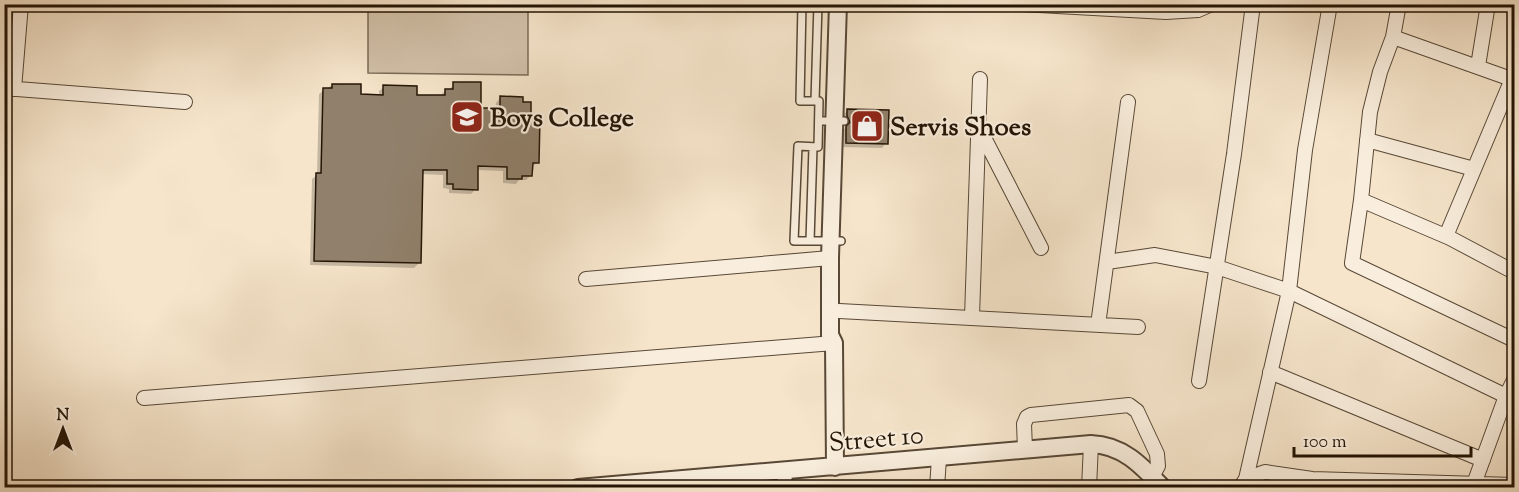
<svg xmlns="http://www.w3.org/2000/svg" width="1519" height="492" font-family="'Sorts Mill Goudy',serif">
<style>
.green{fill:#d2c1a9;stroke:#7a6a57;stroke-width:1.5}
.shadow{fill:#0003}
.building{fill:#91816c;stroke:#231405;stroke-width:1.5}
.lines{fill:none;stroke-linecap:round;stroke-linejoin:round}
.service-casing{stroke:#584836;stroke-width:10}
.minor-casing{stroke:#584836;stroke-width:16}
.tertiary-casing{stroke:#584836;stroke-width:20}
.service{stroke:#f9eedd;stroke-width:7}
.minor{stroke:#f9eedd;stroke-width:14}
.tertiary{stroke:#f9eedd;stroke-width:16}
.labels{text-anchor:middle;stroke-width:4.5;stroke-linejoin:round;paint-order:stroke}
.poi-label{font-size:26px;font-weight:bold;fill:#231405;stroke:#f9eedd;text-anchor:start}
.street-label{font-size:26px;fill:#231405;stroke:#f9eedd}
</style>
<rect width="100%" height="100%" fill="#f6e5cb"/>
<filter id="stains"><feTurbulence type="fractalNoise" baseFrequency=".00333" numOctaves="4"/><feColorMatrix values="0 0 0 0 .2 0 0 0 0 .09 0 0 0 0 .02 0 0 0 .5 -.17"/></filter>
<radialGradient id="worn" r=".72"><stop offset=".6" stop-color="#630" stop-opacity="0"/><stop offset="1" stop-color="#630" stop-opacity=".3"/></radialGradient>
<path class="green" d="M368,5H528V75L368,73Z"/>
<path class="shadow" d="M454,84L479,109H496V103L500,98L521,104L530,118L538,162L531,167V175L526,180H519L516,184L503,183V171L477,170L476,189L471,194L449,193V189L443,188V175L421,174L419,263L414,268L310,265L312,179L317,175L319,94L332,85L359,96H379V91L384,87L416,96L441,95L446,90H449Z
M848,110L886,143L882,148L842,147V132L846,127L843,122V115Z"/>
<path class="building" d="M453,82H481V108H500V96L523,97V102H531V117H540L539,163H533L532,176H522V179H507V167L478,166V190L453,189V184H447V170H423L421,263L314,261L316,173H321L323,88H332V84H361V94L383,95V85L417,86V95H445V89H453Z
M847,109L889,110L888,144L846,143V126L850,122L847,116Z"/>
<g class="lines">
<g class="service-casing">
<path id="service" d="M802,4L800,101H819L818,147L798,146L794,241H841
M815,101L818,4
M819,121H844
M810,241L813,147"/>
</g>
<g class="minor-casing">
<path id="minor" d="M1021,4L1166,12L1198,10L1212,4
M1399,4L1393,37L1380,72L1370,112L1361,200L1352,263L1514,340
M1393,37L1514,80
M1478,66L1488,4
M4,88L185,102
M14,89L21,4
M980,130L1041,248
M1367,140L1474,169
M1361,200L1450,238L1514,272
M1446,236L1512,79
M1107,262L1155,255L1217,267L1289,291L1506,396L1474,484
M586,279L830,258
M839,311L1138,327
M972,317L980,79
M1098,325L1128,102
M1270,372L1483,460
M1199,381L1234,154L1253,4
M1506,396L1514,380
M144,398L834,343
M1025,449L1024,424L1027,417L1031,415L1129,405L1137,411L1157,454L1158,466L1152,477
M1246,479L1289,291L1305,150L1330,4
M784,488L785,471
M937,488L939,458
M1089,488L1091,444
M1240,488L1246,479L1265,472L1312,479L1514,485"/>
</g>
<g class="tertiary-casing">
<path id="tertiary" d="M835,467L834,343L830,335V258L838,4
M578,488L1091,444C1123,445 1142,466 1163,488"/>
</g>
<use href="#service" class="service"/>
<use href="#minor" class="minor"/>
<use href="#tertiary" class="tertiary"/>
</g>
<defs>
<g id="school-square" transform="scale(1.725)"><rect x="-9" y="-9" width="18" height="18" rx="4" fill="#8f2418" stroke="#f9eedd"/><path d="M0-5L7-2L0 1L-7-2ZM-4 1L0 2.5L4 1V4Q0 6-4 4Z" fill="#fff"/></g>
<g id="shop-square" transform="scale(1.725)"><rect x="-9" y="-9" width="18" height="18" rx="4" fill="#8f2418" stroke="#f9eedd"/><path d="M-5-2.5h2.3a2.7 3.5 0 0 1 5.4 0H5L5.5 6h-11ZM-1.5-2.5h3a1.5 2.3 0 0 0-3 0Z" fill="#fff"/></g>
</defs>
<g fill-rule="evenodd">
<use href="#school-square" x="467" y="117"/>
<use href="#shop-square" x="867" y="126"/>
</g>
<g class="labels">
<g class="poi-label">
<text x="490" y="126">Boys College</text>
<text x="890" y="135">Servis Shoes</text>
</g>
<g class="street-label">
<text transform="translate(876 438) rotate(-5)" y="9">Street 10</text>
</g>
</g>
<rect width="1519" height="492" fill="none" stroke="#f6e5cb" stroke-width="24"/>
<rect x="6" y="6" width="1507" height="480" fill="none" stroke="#231405" stroke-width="3"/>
<rect x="12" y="12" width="1495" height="468" fill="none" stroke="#231405" stroke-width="1.5"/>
<g transform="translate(63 429)" stroke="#f9eedd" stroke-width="4.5" paint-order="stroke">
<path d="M0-4.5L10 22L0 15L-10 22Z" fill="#231405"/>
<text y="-9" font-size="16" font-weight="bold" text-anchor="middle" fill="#231405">N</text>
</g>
<path d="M1294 447v9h177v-9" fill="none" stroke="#231405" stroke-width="3"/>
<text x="1303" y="447" font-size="18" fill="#231405" stroke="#f9eedd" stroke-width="4.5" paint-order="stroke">100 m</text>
<rect width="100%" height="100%" filter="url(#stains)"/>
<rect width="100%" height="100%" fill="url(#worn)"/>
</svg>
